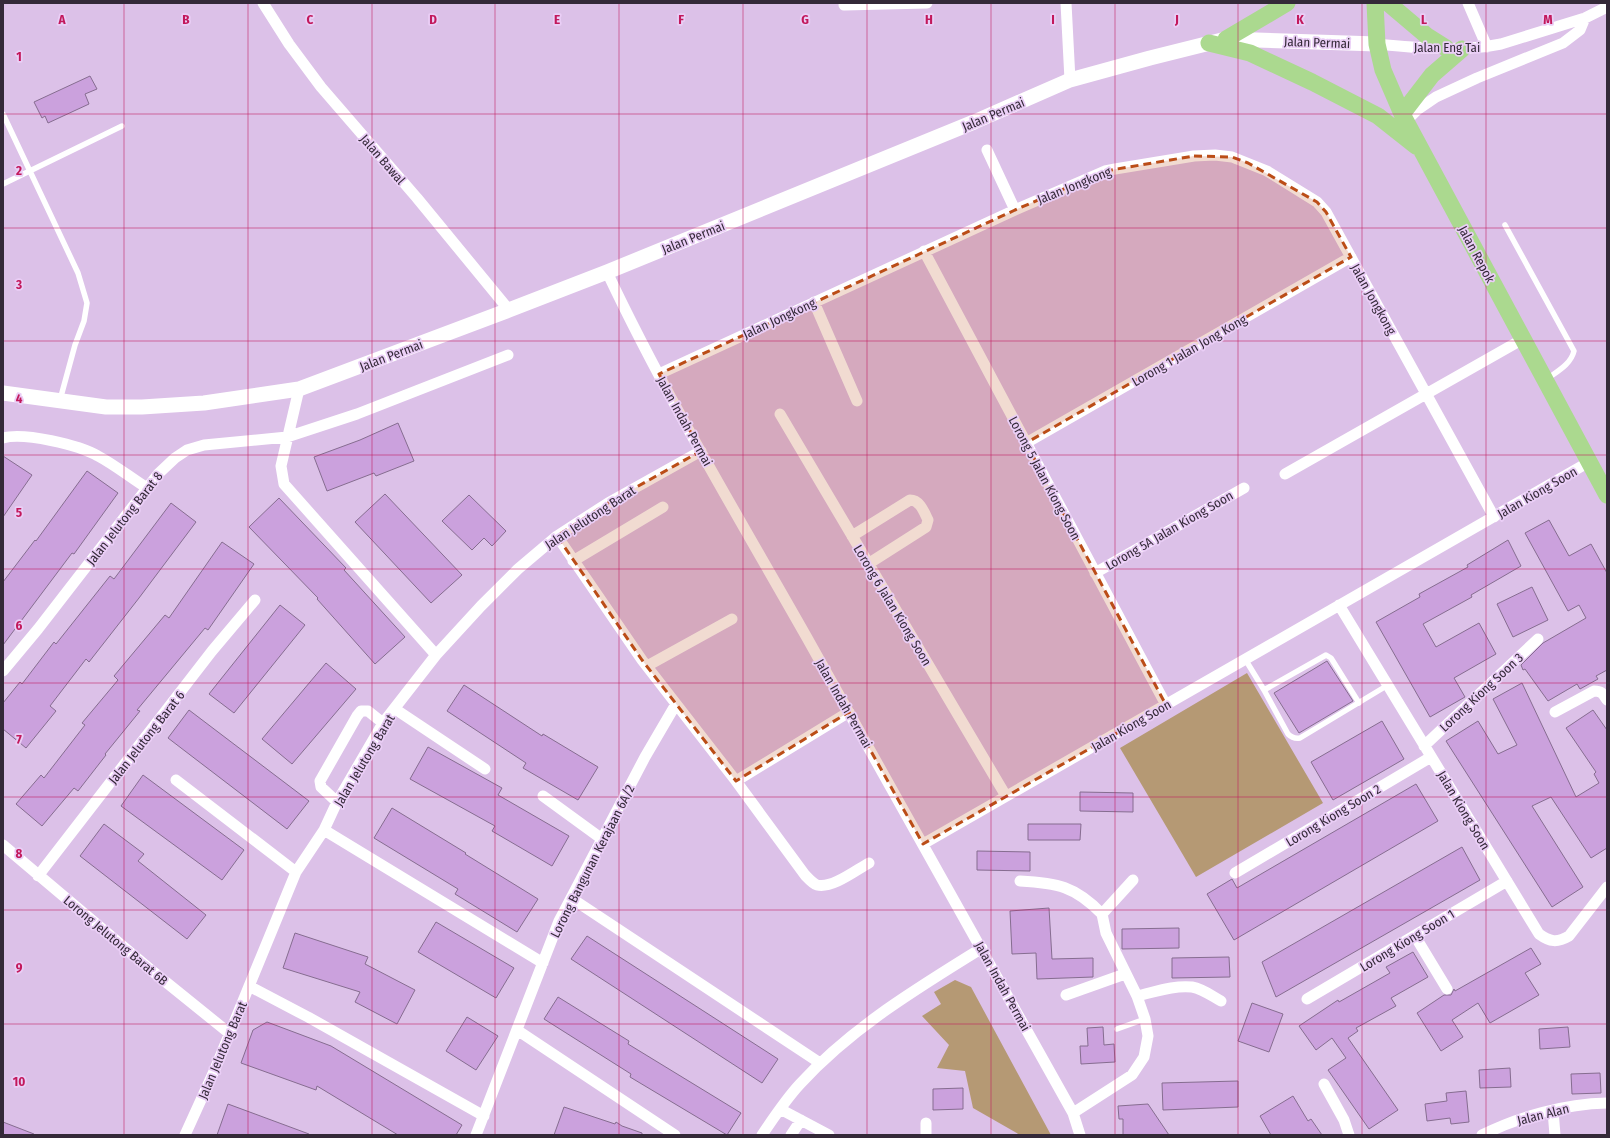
<svg xmlns="http://www.w3.org/2000/svg" width="1610" height="1138" font-family="'Fira Sans Condensed',sans-serif">
<style>
.green{fill:#b59974}
.building{fill:#cba1dd;stroke:#866d90}
.lines{fill:none;stroke-linecap:round;stroke-linejoin:round}
.lane{stroke:#fff;stroke-width:5.5}
.street{stroke:#fff;stroke-width:11}
.secondary{stroke:#fff;stroke-width:15}
.primary{stroke:#abd98f;stroke-width:17}
.marked{fill:#bb4d17;fill-opacity:0.2;stroke:#bb4d17;stroke-width:3;stroke-dasharray:8 5;stroke-linejoin:round}
.grid{fill:none;stroke:#c2185b;stroke-width:1;stroke-opacity:0.55}
.labels{text-anchor:middle;stroke-width:3.5;stroke-linejoin:round;paint-order:stroke}
.street-label{font-size:13px;fill:#342938;stroke:#eacef6}
.grid-label{font-size:13px;text-anchor:middle;font-weight:bold;fill:#c2185b;stroke:#eacef6;stroke-width:3.5;stroke-linejoin:round;paint-order:stroke}
</style>
<rect width="100%" height="100%" fill="#dcc1e8"/>
<path class="green" d="M1247,673L1323,803L1196,877L1120,748Z
M955,980L971,987L1051,1135H1020L973,1108L965,1071L937,1068L949,1045L922,1016L941,1004L934,992Z"/>
<path class="building" d="M90,76L97,89L85,94L89,104L48,123L45,116L42,118L34,102Z
M398,423L414,461L376,476L374,473L327,491L314,457L360,440Z
M3,456L32,475L3,517Z
M87,471L118,493L74,554L72,553L3,645V582L35,540L36,541Z
M385,494L462,575L431,603L355,522Z
M469,495L506,531L492,546L484,538L472,550L442,521Z
M279,498L346,568L344,570L405,637L375,664L317,599L318,598L249,527Z
M171,503L196,522L139,598L89,662L86,659L50,706L56,711L26,748L3,729V703L20,682L22,684L54,642L56,644L110,576L114,579Z
M1549,520L1569,556L1591,544L1607,573V670L1596,676L1598,679L1580,689L1577,684L1548,701L1525,669L1523,670L1521,665L1543,643L1586,618L1579,605L1568,611L1525,533Z
M1508,540L1521,566L1471,595L1472,597L1423,624L1436,647L1479,623L1496,654L1454,678L1465,697L1430,717L1376,622L1420,597L1419,594L1468,567L1467,565Z
M222,542L254,564L208,630L205,628L137,710L140,711L105,754L106,755L78,791L74,788L42,826L16,804L41,775L44,778L85,725L82,723L118,680L114,676L165,615L169,618Z
M1532,587L1548,620L1513,637L1497,604Z
M280,605L305,625L234,713L209,694Z
M1327,661L1353,701L1299,733L1274,693Z
M326,663L356,689L292,764L262,739Z
M1522,683L1576,797L1599,783L1594,774L1596,772L1566,728L1593,710L1607,730V848L1591,858L1551,797L1532,806L1583,887L1552,907L1446,741L1478,721L1498,754L1517,745L1493,699Z
M464,685L542,736L543,734L598,767L578,800L523,768L526,763L447,711Z
M189,710L309,801L287,829L168,738Z
M1382,721L1404,759L1333,800L1311,762Z
M428,747L502,788L498,795L569,836L552,866L492,831L495,826L410,779Z
M143,775L244,850L222,880L121,806Z
M1416,784L1438,821L1234,940L1207,894L1232,879L1237,888Z
M1080,792L1133,793V812L1080,811Z
M392,808L466,853L465,854L538,899L517,932L455,894L458,889L374,838Z
M104,824L144,854L138,861L206,915L187,939L80,856Z
M1028,824H1081L1080,840H1028Z
M1462,847L1480,880L1276,997L1262,962Z
M977,851L1030,852V871L977,870Z
M1049,908L1052,959L1093,958V977L1037,979L1036,953L1012,954L1010,911Z
M436,922L514,968L496,998L418,952Z
M1179,928V948L1122,949V929Z
M295,933L368,957L365,964L415,990L397,1024L355,1002L360,992L283,968Z
M587,936L778,1059L762,1083L571,959Z
M1531,948L1541,964L1525,973L1539,995L1490,1023L1478,1003L1452,1020L1463,1037L1441,1051L1417,1013L1444,995H1451L1454,989L1455,991Z
M1413,952L1428,977L1391,998L1396,1006L1356,1028L1358,1031L1348,1038L1398,1110L1369,1129L1328,1070L1346,1058L1332,1038L1316,1050L1299,1026L1338,1000L1339,1002L1390,973L1386,967Z
M1229,957L1230,977L1172,978V958Z
M558,997L629,1041L628,1044L741,1113L727,1135L630,1077L631,1074L544,1019Z
M1252,1003L1283,1014L1269,1052L1238,1041Z
M467,1017L498,1036L476,1070L446,1051Z
M267,1022L331,1046L462,1125L456,1135H398L317,1086L316,1090L241,1063L253,1030Z
M1103,1027L1104,1045L1114,1044L1115,1062L1081,1064L1080,1046H1088L1087,1028Z
M1568,1027L1570,1047L1540,1049L1539,1029Z
M1510,1068L1511,1087L1480,1088L1479,1070Z
M1600,1073L1601,1093L1572,1094L1571,1074Z
M1238,1081V1107L1163,1110L1162,1083Z
M963,1088V1109L933,1110V1089Z
M1466,1091L1469,1122L1451,1124L1450,1118L1427,1121L1425,1104L1447,1101L1446,1093Z
M1293,1096L1308,1121L1311,1119L1322,1135H1271L1260,1116Z
M228,1104L309,1134L308,1135H217Z
M1148,1104L1169,1135H1123V1119H1119L1118,1106Z
M564,1107L615,1124L616,1122L622,1126L642,1133V1135H554Z
M3,1122L34,1134V1135H3Z"/>
<g class="lines">
<path class="lane" d="M3,114L78,273L87,303L84,321L75,345L60,400
M3,184L122,126
M1505,225L1574,351C1571,364 1558,371 1547,379
M1245,659L1264,690
M1359,703L1331,658L1326,655L1264,690L1288,734C1292,738 1295,739 1300,738L1388,685
M1117,1029L1145,1019"/>
<path class="street" d="M263,3L289,44L321,87L417,198L509,310
M1066,3L1070,80
M1468,3L1487,47
M844,5L927,3
M1377,44C1417,48 1461,52 1501,44L1585,18L1607,7
M1406,121L1417,110L1436,97L1477,78L1563,43L1580,30L1585,18
M987,150L1015,210
M924,251L1166,705
M607,272C666,397 738,516 806,636C896,795 985,954 1073,1113L1080,1135
M814,302L857,401
M659,374L1015,210L1105,171L1115,169L1194,156L1215,155L1232,157L1267,171L1317,202L1326,212L1494,517
M299,389L281,466L284,484L436,655
M780,414L1006,796
M3,438C24,432 79,445 98,456C115,465 131,478 147,488
M1026,443L1351,257
M1285,474L1523,339
M557,536L642,660L736,781
M852,536L910,500C920,500 924,512 928,520L926,527L868,564
M573,561L663,507
M1095,573L1244,488
M1339,605L1539,934C1550,942 1557,943 1569,936L1607,887
M647,666L732,619
M3,671L38,629L158,474L175,458L187,450L204,445L287,437L357,414L508,355
M395,709L485,769
M849,712L736,781L805,875C808,878 812,883 817,885C832,889 856,870 869,863
M1555,712L1594,691C1602,691 1603,694 1607,700
M1424,746L1538,639
M176,780L296,872
M543,796L602,839
M337,802L321,787L320,781L357,716L361,711H368L383,723
M324,830L543,963
M923,844L1589,462
M3,845L151,970L229,1033
M1235,873L1431,757
M38,876L212,651L255,600
M1020,881C1057,883 1075,886 1102,914
M571,898L820,1063
M1415,936L1447,989
M249,986L308,1017L484,1116
M1066,995L1125,974
M1137,996C1155,992 1174,985 1192,987C1203,989 1212,996 1221,1001
M1307,999L1507,881
M517,1030L675,1135
M1324,1084L1344,1120L1349,1135
M780,1109L829,1135
M1553,1111L1555,1135
M1073,1113L1132,1075L1144,1057L1148,1036L1145,1019L1137,996L1106,933L1102,914L1133,880
M926,1123V1135
M185,1135L215,1069L296,872L324,830L337,802L383,723L436,655L481,606L518,569L557,536L608,503L701,451
M476,1135L559,921L645,757L676,704
M762,1135C774,1117 786,1099 800,1084C852,1027 918,988 982,948
M791,1135L801,1120
M1482,1135C1520,1116 1565,1104 1607,1103"/>
<path class="secondary" d="M3,393L106,407H142L204,403L299,389L509,310L607,272L974,122L1070,80L1150,58L1226,39L1377,44"/>
<path class="primary" d="M1375,3L1377,44L1383,70L1402,114L1607,495
M1388,3L1427,36L1446,48
M1226,39L1287,3
M1209,43L1250,53L1312,82L1378,116L1416,146
M1402,114L1432,75L1462,49"/>
</g>
<path class="marked" d="M1194,156L1232,157L1248,163L1317,202L1326,212L1351,257L1026,443L1166,705L923,844L849,712L736,781L642,660L557,536L608,503L701,451L659,374L1015,210L1105,171Z"/>
<path class="grid" d="M124,3V1135M248,3V1135M372,3V1135M495,3V1135M619,3V1135M743,3V1135M867,3V1135M991,3V1135M1115,3V1135M1238,3V1135M1362,3V1135M1486,3V1135M3,114H1607M3,228H1607M3,341H1607M3,455H1607M3,569H1607M3,683H1607M3,797H1607M3,910H1607M3,1024H1607"/>
<g class="labels">
<g class="street-label">
<text transform="translate(1317 42) rotate(2)" y="5">Jalan Permai</text>
<text x="1447" y="52">Jalan Eng Tai</text>
<text transform="translate(993 114) rotate(-23)" y="5">Jalan Permai</text>
<text transform="translate(383 159) rotate(49)" y="5">Jalan Bawal</text>
<text transform="translate(1074 185) rotate(-22)" y="5">Jalan Jongkong</text>
<text transform="translate(693 237) rotate(-22)" y="5">Jalan Permai</text>
<text transform="translate(1477 254) rotate(62)" y="5">Jalan Repok</text>
<text transform="translate(1374 299) rotate(61)" y="5">Jalan Jongkong</text>
<text transform="translate(779 318) rotate(-25)" y="5">Jalan Jongkong</text>
<text transform="translate(1189 350) rotate(-30)" y="5">Lorong 1 Jalan Jong Kong</text>
<text transform="translate(391 355) rotate(-21)" y="5">Jalan Permai</text>
<text transform="translate(685 421) rotate(61)" y="5">Jalan Indah Permai</text>
<text transform="translate(1045 478) rotate(62)" y="5">Lorong 5 Jalan Kiong Soon</text>
<text transform="translate(1537 492) rotate(-30)" y="5">Jalan Kiong Soon</text>
<text transform="translate(590 517) rotate(-33)" y="5">Jalan Jelutong Barat</text>
<text transform="translate(124 518) rotate(-52)" y="5">Jalan Jelutong Barat 8</text>
<text transform="translate(1169 530) rotate(-30)" y="5">Lorong 5A Jalan Kiong Soon</text>
<text transform="translate(893 605) rotate(59)" y="5">Lorong 6 Jalan Kiong Soon</text>
<text transform="translate(1481 692) rotate(-43)" y="5">Lorong Kiong Soon 3</text>
<text transform="translate(844 703) rotate(60)" y="5">Jalan Indah Permai</text>
<text transform="translate(1131 725) rotate(-30)" y="5">Jalan Kiong Soon</text>
<text transform="translate(146 737) rotate(-52)" y="5">Jalan Jelutong Barat 6</text>
<text transform="translate(364 760) rotate(-59)" y="5">Jalan Jelutong Barat</text>
<text transform="translate(1464 810) rotate(59)" y="5">Jalan Kiong Soon</text>
<text transform="translate(1333 815) rotate(-31)" y="5">Lorong Kiong Soon 2</text>
<text transform="translate(592 861) rotate(-63)" y="5">Lorong Bangunan Kerajaan 6A/2</text>
<text transform="translate(116 940) rotate(40)" y="5">Lorong Jelutong Barat 6B</text>
<text transform="translate(1407 940) rotate(-31)" y="5">Lorong Kiong Soon 1</text>
<text transform="translate(1003 986) rotate(61)" y="5">Jalan Indah Permai</text>
<text transform="translate(222 1050) rotate(-67)" y="5">Jalan Jelutong Barat</text>
<text transform="translate(1543 1114) rotate(-14)" y="5">Jalan Alan</text>
</g>
</g>
<g class="grid-label">
<text x="62" y="24">A</text>
<text x="186" y="24">B</text>
<text x="310" y="24">C</text>
<text x="433" y="24">D</text>
<text x="557" y="24">E</text>
<text x="681" y="24">F</text>
<text x="805" y="24">G</text>
<text x="929" y="24">H</text>
<text x="1053" y="24">I</text>
<text x="1177" y="24">J</text>
<text x="1300" y="24">K</text>
<text x="1424" y="24">L</text>
<text x="1548" y="24">M</text>
<text x="19" y="61">1</text>
<text x="19" y="175">2</text>
<text x="19" y="289">3</text>
<text x="19" y="403">4</text>
<text x="19" y="517">5</text>
<text x="19" y="630">6</text>
<text x="19" y="744">7</text>
<text x="19" y="858">8</text>
<text x="19" y="972">9</text>
<text x="19" y="1086">10</text>
</g>
<rect width="1610" height="1138" fill="none" stroke="#342938" stroke-width="8"/>
</svg>
